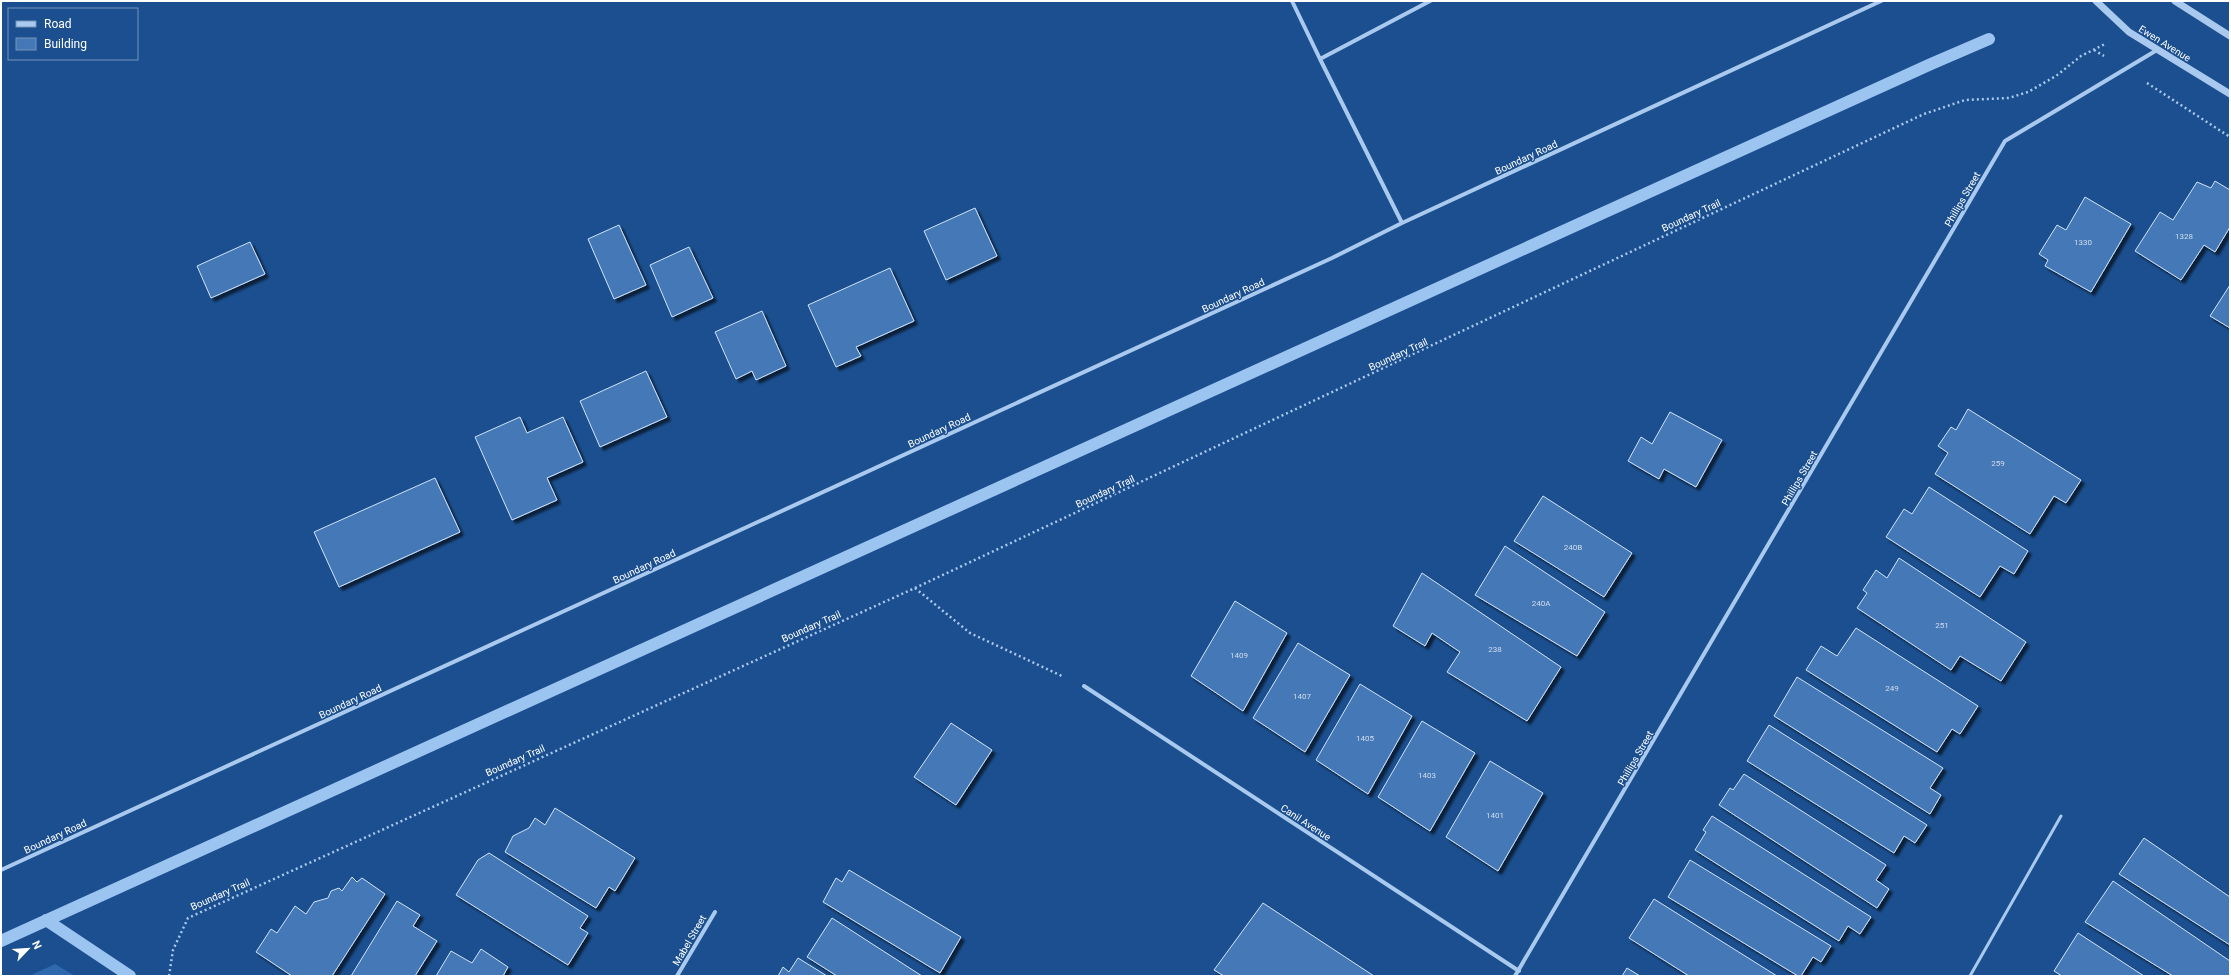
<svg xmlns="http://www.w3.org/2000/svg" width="2231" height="977" font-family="Roboto,sans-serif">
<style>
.green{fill:#2e69ad}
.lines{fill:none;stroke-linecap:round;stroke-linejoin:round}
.stream{stroke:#9cc4f0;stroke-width:12}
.building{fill:#4478b7;stroke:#cfe3fa;filter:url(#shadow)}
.path{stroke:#a9c9ee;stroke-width:2.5;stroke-dasharray:2 3;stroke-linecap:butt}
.service{stroke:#a9c9ee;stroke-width:3}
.minor{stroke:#a9c9ee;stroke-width:4}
.tertiary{stroke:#a9c9ee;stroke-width:7}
.labels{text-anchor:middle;stroke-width:3;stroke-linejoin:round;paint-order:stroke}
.number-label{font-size:8px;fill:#d0dded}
.street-label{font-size:10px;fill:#fff;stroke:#1b4f8f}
</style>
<defs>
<filter id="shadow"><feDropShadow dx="3.5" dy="3.5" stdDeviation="1" flood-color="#0009"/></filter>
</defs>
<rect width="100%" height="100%" fill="#1b4f8f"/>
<path class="green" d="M55,964L75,976H29Z"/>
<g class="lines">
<path class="stream" d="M46,920L130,976
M1,941L1931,64L1989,39"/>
</g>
<path class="building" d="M2215,181L2230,190V227L2215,252L2204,245L2181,280L2135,251L2160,212L2173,220L2197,182L2211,188Z
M2085,197L2131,224L2091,292L2045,266L2048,260L2039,254L2057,225L2066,230Z
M975,208L997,256L946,280L924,231Z
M619,225L646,285L614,299L588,239Z
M250,242L265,274L211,298L197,266Z
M689,247L713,298L672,317L650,265Z
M890,268L914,321L856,347L861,356L836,367L808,305Z
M2230,285V328L2210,316Z
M762,311L786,366L756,380L752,371L736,379L715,332Z
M646,371L667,417L600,447L580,401Z
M1968,409L2081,480L2066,503L2054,496L2030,534L1935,474L1948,453L1938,446L1951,427L1956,430Z
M1670,412L1722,440L1696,487L1664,469L1659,479L1628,461L1641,437L1652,444Z
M520,417L527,433L563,417L583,462L547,478L557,500L512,520L475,437Z
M435,478L460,532L339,587L314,532Z
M1929,487L2028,551L2014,574L2000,566L1980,597L1886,537L1904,509L1912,514Z
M1543,496L1632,553L1604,597L1514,541Z
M1505,546L1605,612L1577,656L1475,595Z
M1899,558L2026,642L2001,681L1960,656L1951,670L1857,608L1867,593L1863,590L1876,570L1887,578Z
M1422,573L1561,667L1527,721L1447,672L1460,652L1432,633L1425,646L1393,626Z
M1235,601L1287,633L1243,711L1191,676Z
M1856,628L1978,706L1960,734L1952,729L1937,752L1806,670L1821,646L1837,656Z
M1298,643L1350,675L1305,752L1253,718Z
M1797,677L1943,768L1930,788L1941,795L1930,814L1774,716Z
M1360,684L1412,716L1368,794L1316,760Z
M1422,721L1475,753L1430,831L1378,797Z
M951,723L992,750L956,805L914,777Z
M1769,725L1927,825L1915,843L1904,836L1894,853L1747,761Z
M1490,761L1543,793L1498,871L1446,837Z
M1744,774L1886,865L1876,880L1889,889L1877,908L1719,805L1730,788L1733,790Z
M555,808L635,858L615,891L609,887L596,908L505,852L513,836L529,828L535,818L545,825Z
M1712,816L1871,917L1860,934L1848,926L1839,941L1695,850L1706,832L1703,830Z
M2144,838L2230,897V945L2119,874Z
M489,853L588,916L580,928L588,933L568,965L456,895L478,860Z
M1690,860L1831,946L1821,962L1813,957L1801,976H1798L1668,897Z
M849,870L961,937L940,973L823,902L836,878L842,882Z
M352,877L357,882L362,878L385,894L332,976H292L256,952L271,929L277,933L295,906L306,914L314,902L328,898L331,891L339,888L342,891Z
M2113,881L2230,961V976H2173L2085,922Z
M1654,899L1777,976H1689L1629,938Z
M397,901L420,915L413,926L437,941L415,976H351Z
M1263,903L1374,976H1224L1214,970Z
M832,918L922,976H837L807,957Z
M2078,933L2144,976H2062L2054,971Z
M481,949L508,967L503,976H436L451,951L472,963Z
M798,958L827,976H778L783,967L789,972Z
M1627,968L1640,976H1622Z"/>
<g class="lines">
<path class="path" d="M2094,50L2104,56
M2147,83L2230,137
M915,588L970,633L1064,677
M169,976L173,950L188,918L915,588L1924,114L1965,100L2009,98L2028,92L2056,76L2081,56L2105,44"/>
<path class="service" d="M1970,976L2061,816"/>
<path class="minor" d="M1292,1L1320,59
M1402,223L1320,59L1430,1
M1084,686L1519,971
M1,870L1332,258L1402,223L1881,1
M677,976L715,912
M1515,976L2005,141L2157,50"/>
<path class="tertiary" d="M2096,1L2129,32L2230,94
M2175,1L2230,36"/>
</g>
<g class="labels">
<g class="number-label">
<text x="2184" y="239">1328</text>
<text x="2083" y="245">1330</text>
<text x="1998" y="466">259</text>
<text x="1573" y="550">240B</text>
<text x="1541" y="606">240A</text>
<text x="1942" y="628">251</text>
<text x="1495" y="652">238</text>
<text x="1239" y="658">1409</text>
<text x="1892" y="691">249</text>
<text x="1302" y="699">1407</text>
<text x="1365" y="741">1405</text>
<text x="1427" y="778">1403</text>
<text x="1495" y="818">1401</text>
</g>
<g class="street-label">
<text transform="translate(2165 43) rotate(32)" y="4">Ewen Avenue</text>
<text transform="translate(1526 157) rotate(-25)" y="4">Boundary Road</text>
<text transform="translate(1962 199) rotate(-60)" y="4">Phillips Street</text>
<text transform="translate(1691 215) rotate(-25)" y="4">Boundary Trail</text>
<text transform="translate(1233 295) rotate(-25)" y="4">Boundary Road</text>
<text transform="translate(1398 354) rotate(-25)" y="4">Boundary Trail</text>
<text transform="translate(939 430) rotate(-25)" y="4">Boundary Road</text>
<text transform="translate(1799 478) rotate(-60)" y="4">Phillips Street</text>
<text transform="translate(1105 491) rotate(-25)" y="4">Boundary Trail</text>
<text transform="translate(644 566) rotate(-25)" y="4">Boundary Road</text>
<text transform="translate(811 626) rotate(-24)" y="4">Boundary Trail</text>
<text transform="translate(350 701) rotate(-25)" y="4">Boundary Road</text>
<text transform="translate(1635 758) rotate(-60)" y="4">Phillips Street</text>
<text transform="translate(515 760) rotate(-24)" y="4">Boundary Trail</text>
<text transform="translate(1306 822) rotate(33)" y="4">Canil Avenue</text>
<text transform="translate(55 836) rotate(-25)" y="4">Boundary Road</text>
<text transform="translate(220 894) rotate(-24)" y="4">Boundary Trail</text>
<text transform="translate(689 940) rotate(-60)" y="4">Mabel Street</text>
</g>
</g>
<rect width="2231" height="977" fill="none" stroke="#ffffff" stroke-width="4"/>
<rect x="8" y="8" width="130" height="52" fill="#1b4f8f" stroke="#7695bc"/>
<rect x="16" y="21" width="20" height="6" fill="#a9c9ee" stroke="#7695bc"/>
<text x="44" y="28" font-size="12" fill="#ffffff">Road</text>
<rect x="16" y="38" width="20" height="12" fill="#4478b7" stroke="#7695bc"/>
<text x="44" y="48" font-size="12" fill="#ffffff">Building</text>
<g transform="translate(28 949) rotate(65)" stroke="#1b4f8f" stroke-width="3" paint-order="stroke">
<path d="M0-3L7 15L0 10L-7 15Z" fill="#ffffff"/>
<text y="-6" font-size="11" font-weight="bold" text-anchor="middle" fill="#ffffff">N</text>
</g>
</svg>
